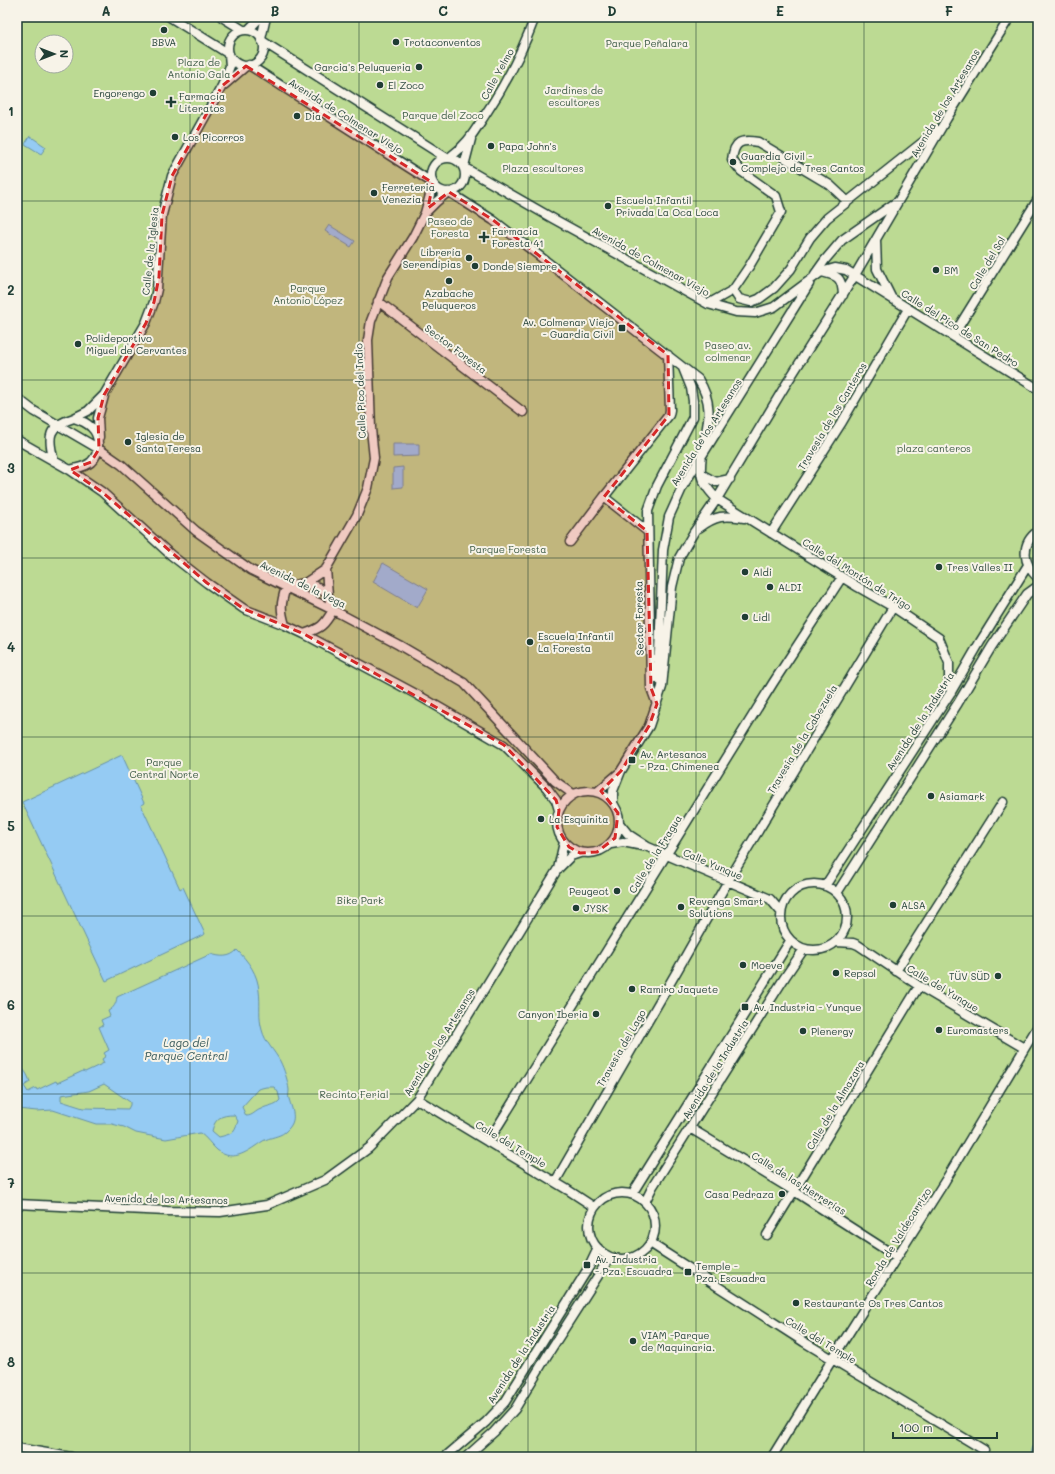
<svg xmlns="http://www.w3.org/2000/svg" width="1055" height="1474" font-family="Mali,sans-serif">
<style>
.green{fill:#bcda93;stroke:#6e8c64;fill-rule:evenodd}
.water{fill:#95cbf3;stroke:#6692a7;fill-rule:evenodd}
.lines{fill:none;stroke-linecap:round;stroke-linejoin:round}
.stream{stroke:#6692a7;stroke-width:2}
.minor-casing{stroke:#1f3d34;stroke-width:11}
.minor{stroke:#f7f3e8;stroke-width:8}
.marked{fill:#d62828;fill-opacity:0.2;stroke:#d62828;stroke-width:3;stroke-dasharray:8 5;stroke-linejoin:round}
.grid{fill:none;stroke:#1f3d34;stroke-width:1;stroke-opacity:0.55}
.poi-dot{fill:#1f3d34;stroke:#f7f3e8;stroke-width:1.5}
.labels{text-anchor:middle;stroke-width:4;stroke-linejoin:round;paint-order:stroke}
.poi-label{font-size:10px;fill:#1f3d34;stroke:#f7f3e8;text-anchor:start}
.park-label{font-size:10px;fill:#3e5c47;stroke:#f7f3e8}
.street-label{font-size:10px;fill:#1f3d34;stroke:#f7f3e8}
.water-label{font-size:11px;font-style:italic;fill:#37595a;stroke:#f7f3e8}
.neatline{fill:none;stroke:#1f3d34;stroke-width:1.5}
.grid-label{font-size:13px;text-anchor:middle;font-weight:bold;fill:#1f3d34}
</style>
<rect width="100%" height="100%" fill="#f7e3d8"/>
<filter id="ink" filterUnits="userSpaceOnUse"><feTurbulence type="fractalNoise" baseFrequency=".025" numOctaves="2"/><feDisplacementMap in="SourceGraphic" scale="8" xChannelSelector="R" yChannelSelector="G"/><feConvolveMatrix kernelMatrix="1 2 1 2 8 2 1 2 1" color-interpolation-filters="sRGB"/></filter>
<g filter="url(#ink)">
<path class="green" d="M17,17H1038V1457H17ZM42,42H66V66H42Z"/>
<path class="water" d="M30,136L46,147L41,154L25,144Z
M329,225L355,241L351,247L325,231Z
M393,444H419V456L393,457Z
M403,467V487L393,488V468Z
M383,563L428,589L417,608L373,582Z
M122,755L144,803L141,805L180,889L183,887L205,934L106,981L22,802Z
M237,950C248,961 258,974 259,991C261,1004 258,1017 262,1030C265,1042 274,1050 280,1061C284,1069 288,1081 289,1090C289,1093 288,1096 289,1099C293,1112 298,1121 285,1132C279,1137 270,1137 263,1141C249,1150 234,1164 217,1150C211,1145 207,1138 200,1133L166,1139L136,1133L124,1127L112,1124H96L53,1110L37,1111L17,1109V1065C24,1068 28,1075 30,1082L24,1086L28,1092L36,1088L37,1090L56,1081L57,1083L83,1071L85,1072L104,1063L102,1059L106,1056L104,1053L109,1050L99,1027L103,1025L101,1020L110,1016L108,1011C114,1008 116,1004 117,997L211,954C220,957 230,958 237,950ZM104,1084L130,1102V1105L128,1109L83,1108L61,1101V1095L89,1091ZM266,1087H274L278,1092L280,1100C275,1106 268,1105 261,1109C255,1111 253,1116 246,1116L242,1107L258,1089ZM234,1115L238,1121C234,1134 231,1134 219,1137L212,1131C215,1118 221,1115 234,1115Z"/>
<g class="lines">
<path class="stream" d="M1031,1457L1033,1448L1038,1438"/>
<g class="minor-casing">
<path id="minor" d="M170,17L229,54
M222,17L243,30
M248,30L261,17
M228 48a18 18 0 1 1 36 0a18 18 0 1 1-36 0Z
M261,39L266,17
M262,41L445,157
M249,65L433,183
M224,85L246,66
M450,157C467,145 474,132 485,115C506,84 522,52 535,17
M431 175a17 17 0 1 1 34 0a17 17 0 1 1-34 0Z
M464,166L471,139
M465,168L552,218L708,304L736,312L755,313L774,307L821,272L835,268L846,270L1038,389
M449,192L493,220L698,379C721,415 699,436 701,473C702,483 710,492 717,499L858,587L893,607L939,638L949,663V680L951,692
M427,211L436,202L448,192
M876,240L877,269L891,297
M822,272C838,276 842,277 843,295
M815,274L825,260L842,240L895,203
M733,290L739,299L751,302L759,299L774,288L791,269L810,238L827,218L938,130
M378,301L523,412
M708,304L733,290L750,265L781,212L776,196L741,171L732,160C734,141 741,139 758,142L830,185L847,201
M953,336L1038,199
M17,398L34,411L99,449L122,465L196,531L251,570L333,610L399,645L464,683L555,781L573,794
M74,418L88,411L104,395L146,323L154,302L157,289L162,215L172,176L222,86L230,66L229,54
M99,437L98,418L104,396
M17,440L70,470L102,492L171,555L207,583L244,609L285,625L304,634L416,694L504,745L547,788L556,800L559,810
M54,461C47,436 48,426 74,418C80,420 87,423 91,427C101,436 100,454 91,462C86,467 77,468 70,470
M701,474L716,482L730,479
M699,528C716,515 724,515 744,518
M647,531L604,497L669,415L670,410L668,355
M1038,531C1020,544 1023,564 1038,578
M771,533L842,422L908,309
M570,542L604,497
M326,569L328,595
M305,583L326,569L357,515L368,488L374,458L371,429L368,340L371,321L388,277L413,237L425,213L433,184
M285,625C280,609 281,603 286,587L305,583L318,587L328,595L333,610C324,626 321,628 304,634
M658,679L663,550L669,517L683,486L809,284
M657,704L651,688L648,511L657,486L693,417V401L691,388L683,368
M557 822a31 31 0 1 1 62 0a31 31 0 1 1-62 0Z
M597,792L618,774
M613,803V791L621,771L649,726L662,687L672,587L679,558L694,532L717,499L785,386L855,275L947,118L1010,17
M619,823L628,834L648,847L770,899L781,912
M611,844L623,842L643,846
M558,869L564,842
M781 917a33 33 0 1 1 66 0a33 33 0 1 1-66 0Z
M825,886L951,692L980,642L1028,565
M837,893L958,703L992,646L1027,594L1038,586
M837,942L853,943L858,945L919,986L1024,1048
M896,971L1003,802
M417,1099L568,1190L594,1207
M690,1128L794,1191L897,1257
M488,1142L773,683L842,577
M555,1182L677,971L728,881L893,607
M589 1226a33 33 0 1 1 66 0a33 33 0 1 1-66 0Z
M632,1194L790,941
M645,1202L653,1186L785,977L802,952L805,949
M17,1204L167,1211L220,1212L267,1205L325,1180L369,1148L417,1099L557,870L571,856L580,853
M767,1235L794,1191L919,986
M650,1243L804,1342L984,1450
M17,1448L71,1457
M445,1457L486,1422L505,1402L589,1267L598,1248
M466,1457L494,1432L515,1409L548,1354L610,1257
M772,1457L833,1358L945,1181L1038,1026"/>
</g>
<use href="#minor" class="minor"/>
</g>
</g>
<path class="marked" d="M246,66L433,183L428,208L449,192L493,220L668,355L669,415L604,497L647,531L651,688L657,704L649,726L621,771L601,791L618,813L615,838L597,852L580,853L569,847L557,827L559,810L556,800L504,745L304,634L244,609L207,583L102,492L70,470L91,462L99,449L98,418L104,395L146,323L154,302L159,277L162,215L172,176L222,86Z"/>
<path class="grid" d="M190,17V1457M359,17V1457M528,17V1457M696,17V1457M864,17V1457M17,201H1038M17,380H1038M17,558H1038M17,737H1038M17,916H1038M17,1094H1038M17,1273H1038"/>
<g class="poi-dot">
<circle cx="164" cy="30" r="4"/>
<circle cx="396" cy="42" r="4"/>
<circle cx="419" cy="67" r="4"/>
<circle cx="380" cy="85" r="4"/>
<circle cx="153" cy="93" r="4"/>
<path d="M169 96h4v4h4v4h-4v4h-4v-4h-4v-4h4z"/>
<circle cx="297" cy="116" r="4"/>
<circle cx="175" cy="137" r="4"/>
<circle cx="491" cy="146" r="4"/>
<circle cx="733" cy="162" r="4"/>
<circle cx="374" cy="193" r="4"/>
<circle cx="608" cy="206" r="4"/>
<path d="M482 231h4v4h4v4h-4v4h-4v-4h-4v-4h4z"/>
<circle cx="469" cy="258" r="4"/>
<circle cx="475" cy="266" r="4"/>
<circle cx="936" cy="270" r="4"/>
<circle cx="449" cy="281" r="4"/>
<rect x="618" y="324" width="8" height="8" rx="2"/>
<circle cx="78" cy="344" r="4"/>
<circle cx="128" cy="442" r="4"/>
<circle cx="939" cy="567" r="4"/>
<circle cx="745" cy="572" r="4"/>
<circle cx="770" cy="587" r="4"/>
<circle cx="745" cy="617" r="4"/>
<circle cx="530" cy="642" r="4"/>
<rect x="628" y="756" width="8" height="8" rx="2"/>
<circle cx="931" cy="796" r="4"/>
<circle cx="541" cy="819" r="4"/>
<circle cx="617" cy="891" r="4"/>
<circle cx="893" cy="905" r="4"/>
<circle cx="681" cy="907" r="4"/>
<circle cx="576" cy="908" r="4"/>
<circle cx="743" cy="965" r="4"/>
<circle cx="836" cy="973" r="4"/>
<circle cx="998" cy="976" r="4"/>
<circle cx="632" cy="989" r="4"/>
<rect x="741" y="1003" width="8" height="8" rx="2"/>
<circle cx="596" cy="1014" r="4"/>
<circle cx="939" cy="1030" r="4"/>
<circle cx="803" cy="1031" r="4"/>
<circle cx="782" cy="1194" r="4"/>
<rect x="583" y="1261" width="8" height="8" rx="2"/>
<rect x="684" y="1268" width="8" height="8" rx="2"/>
<circle cx="796" cy="1303" r="4"/>
<circle cx="633" cy="1341" r="4"/>
</g>
<g class="labels">
<g class="poi-label">
<text x="164" y="46" text-anchor="middle">BBVA</text>
<text x="404" y="46">Trotaconventos</text>
<text x="411" y="71" text-anchor="end">Garcia's Peluqueria</text>
<text x="388" y="89">El Zoco</text>
<text x="145" y="97" text-anchor="end">Engorengo</text>
<text x="179" y="100">Farmacia<tspan x="179" dy="12">Literatos</tspan></text>
<text x="305" y="120">Dia</text>
<text x="183" y="141">Los Picorros</text>
<text x="499" y="150">Papa John's</text>
<text x="741" y="160">Guardia Civil -<tspan x="741" dy="12">Complejo de Tres Cantos</tspan></text>
<text x="382" y="191">Ferreteria<tspan x="382" dy="12">Venezia</tspan></text>
<text x="616" y="204">Escuela Infantil<tspan x="616" dy="12">Privada La Oca Loca</tspan></text>
<text x="492" y="235">Farmacia<tspan x="492" dy="12">Foresta 41</tspan></text>
<text x="461" y="256" text-anchor="end">Librería<tspan x="461" dy="12">Serendipias</tspan></text>
<text x="483" y="270">Donde Siempre</text>
<text x="944" y="274">BM</text>
<text x="449" y="297" text-anchor="middle">Azabache<tspan x="449" dy="12">Peluqueros</tspan></text>
<text x="614" y="326" text-anchor="end">Av. Colmenar Viejo<tspan x="614" dy="12">- Guardia Civil</tspan></text>
<text x="86" y="342">Polideportivo<tspan x="86" dy="12">Miguel de Cervantes</tspan></text>
<text x="136" y="440">Iglesia de<tspan x="136" dy="12">Santa Teresa</tspan></text>
<text x="947" y="571">Tres Valles II</text>
<text x="753" y="576">Aldi</text>
<text x="778" y="591">ALDI</text>
<text x="753" y="621">Lidl</text>
<text x="538" y="640">Escuela Infantil<tspan x="538" dy="12">La Foresta</tspan></text>
<text x="640" y="758">Av. Artesanos<tspan x="640" dy="12">- Pza. Chimenea</tspan></text>
<text x="939" y="800">Asiamark</text>
<text x="549" y="823">La Esquinita</text>
<text x="609" y="895" text-anchor="end">Peugeot</text>
<text x="689" y="905">Revenga Smart<tspan x="689" dy="12">Solutions</tspan></text>
<text x="901" y="909">ALSA</text>
<text x="584" y="912">JYSK</text>
<text x="751" y="969">Moeve</text>
<text x="844" y="977">Repsol</text>
<text x="990" y="980" text-anchor="end">TÜV SÜD</text>
<text x="640" y="993">Ramiro Jaquete</text>
<text x="753" y="1011">Av. Industria - Yunque</text>
<text x="588" y="1018" text-anchor="end">Canyon Iberia</text>
<text x="947" y="1034">Euromasters</text>
<text x="811" y="1035">Plenergy</text>
<text x="774" y="1198" text-anchor="end">Casa Pedraza</text>
<text x="595" y="1263">Av. Industria<tspan x="595" dy="12">- Pza. Escuadra</tspan></text>
<text x="696" y="1270">Temple -<tspan x="696" dy="12">Pza. Escuadra</tspan></text>
<text x="804" y="1307">Restaurante Os Tres Cantos</text>
<text x="641" y="1339">VIAM -Parque<tspan x="641" dy="12">de Maquinaria.</tspan></text>
</g>
<g class="park-label">
<text x="647" y="47">Parque Peñalara</text>
<text x="199" y="66">Plaza de<tspan x="199" dy="12">Antonio Gala</tspan></text>
<text x="574" y="94">Jardines de<tspan x="574" dy="12">escultores</tspan></text>
<text x="443" y="119">Parque del Zoco</text>
<text x="543" y="172">Plaza escultores</text>
<text x="450" y="225">Paseo de<tspan x="450" dy="12">Foresta</tspan></text>
<text x="308" y="292">Parque<tspan x="308" dy="12">Antonio López</tspan></text>
<text x="728" y="349">Paseo av.<tspan x="728" dy="12">colmenar</tspan></text>
<text x="934" y="452">plaza canteros</text>
<text x="508" y="553">Parque Foresta</text>
<text x="164" y="766">Parque<tspan x="164" dy="12">Central Norte</tspan></text>
<text x="360" y="904">Bike Park</text>
<text x="354" y="1098">Recinto Ferial</text>
</g>
<g class="street-label">
<text transform="translate(497 74) rotate(-61)" y="4">Calle Yelmo</text>
<text transform="translate(945 103) rotate(-59)" y="4">Avenida de los Artesanos</text>
<text transform="translate(346 116) rotate(32)" y="4">Avenida de Colmenar Viejo</text>
<text transform="translate(150 251) rotate(-84)" y="4">Calle de la Iglesia</text>
<text transform="translate(651 261) rotate(29)" y="4">Avenida de Colmenar Viejo</text>
<text transform="translate(987 263) rotate(-59)" y="4">Calle del Sol</text>
<text transform="translate(960 328) rotate(32)" y="4">Calle del Pico de San Pedro</text>
<text transform="translate(456 349) rotate(37)" y="4">Sector Foresta</text>
<text transform="translate(360 391) rotate(-92)" y="4">Calle Pico del Indio</text>
<text transform="translate(832 416) rotate(-59)" y="4">Travesía de los Canteros</text>
<text transform="translate(706 432) rotate(-58)" y="4">Avenida de los Artesanos</text>
<text transform="translate(857 574) rotate(32)" y="4">Calle del Montón de Trigo</text>
<text transform="translate(303 584) rotate(26)" y="4">Avenida de la Vega</text>
<text transform="translate(639 618) rotate(-91)" y="4">Sector Foresta</text>
<text transform="translate(920 721) rotate(-57)" y="4">Avenida de la Industria</text>
<text transform="translate(802 739) rotate(-59)" y="4">Travesía de la Cabezuela</text>
<text transform="translate(655 854) rotate(-58)" y="4">Calle de la Fragua</text>
<text transform="translate(713 864) rotate(23)" y="4">Calle Yunque</text>
<text transform="translate(943 988) rotate(31)" y="4">Calle del Yunque</text>
<text transform="translate(439 1042) rotate(-58)" y="4">Avenida de los Artesanos</text>
<text transform="translate(621 1048) rotate(-60)" y="4">Travesía del Lago</text>
<text transform="translate(715 1069) rotate(-58)" y="4">Avenida de la Industria</text>
<text transform="translate(835 1105) rotate(-59)" y="4">Calle de la Almazara</text>
<text transform="translate(511 1144) rotate(31)" y="4">Calle del Temple</text>
<text transform="translate(799 1183) rotate(32)" y="4">Calle de las Herrerías</text>
<text transform="translate(166 1199) rotate(1)" y="4">Avenida de los Artesanos</text>
<text transform="translate(898 1237) rotate(-58)" y="4">Ronda de Valdecarrizo</text>
<text transform="translate(821 1340) rotate(31)" y="4">Calle del Temple</text>
<text transform="translate(521 1354) rotate(-57)" y="4">Avenida de la Industria</text>
</g>
<g class="water-label">
<text x="186" y="1047">Lago del<tspan x="186" dy="13">Parque Central</tspan></text>
</g>
</g>
<rect width="1055" height="1474" fill="none" stroke="#f7f3e8" stroke-width="44"/>
<g transform="translate(54 54) rotate(90)"><circle r="19" fill="#f7f3e8" stroke="#a1aaa0"/>
<path d="M0-3L7 15L0 10L-7 15Z" fill="#1f3d34"/>
<text y="-6" font-size="11" font-weight="bold" text-anchor="middle" fill="#1f3d34">N</text>
</g>
<path d="M893 1432v6h104v-6" fill="none" stroke="#1f3d34" stroke-width="2"/>
<text x="899" y="1432" font-size="12" fill="#1f3d34" stroke="#f7f3e8" stroke-width="3" paint-order="stroke">100 m</text>
<rect x="22" y="22" width="1011" height="1430" class="neatline"/>
<g class="grid-label">
<text x="106" y="16">A</text>
<text x="275" y="16">B</text>
<text x="443" y="16">C</text>
<text x="612" y="16">D</text>
<text x="780" y="16">E</text>
<text x="949" y="16">F</text>
<text x="11" y="116">1</text>
<text x="11" y="295">2</text>
<text x="11" y="473">3</text>
<text x="11" y="652">4</text>
<text x="11" y="831">5</text>
<text x="11" y="1010">6</text>
<text x="11" y="1188">7</text>
<text x="11" y="1367">8</text>
</g>
</svg>
